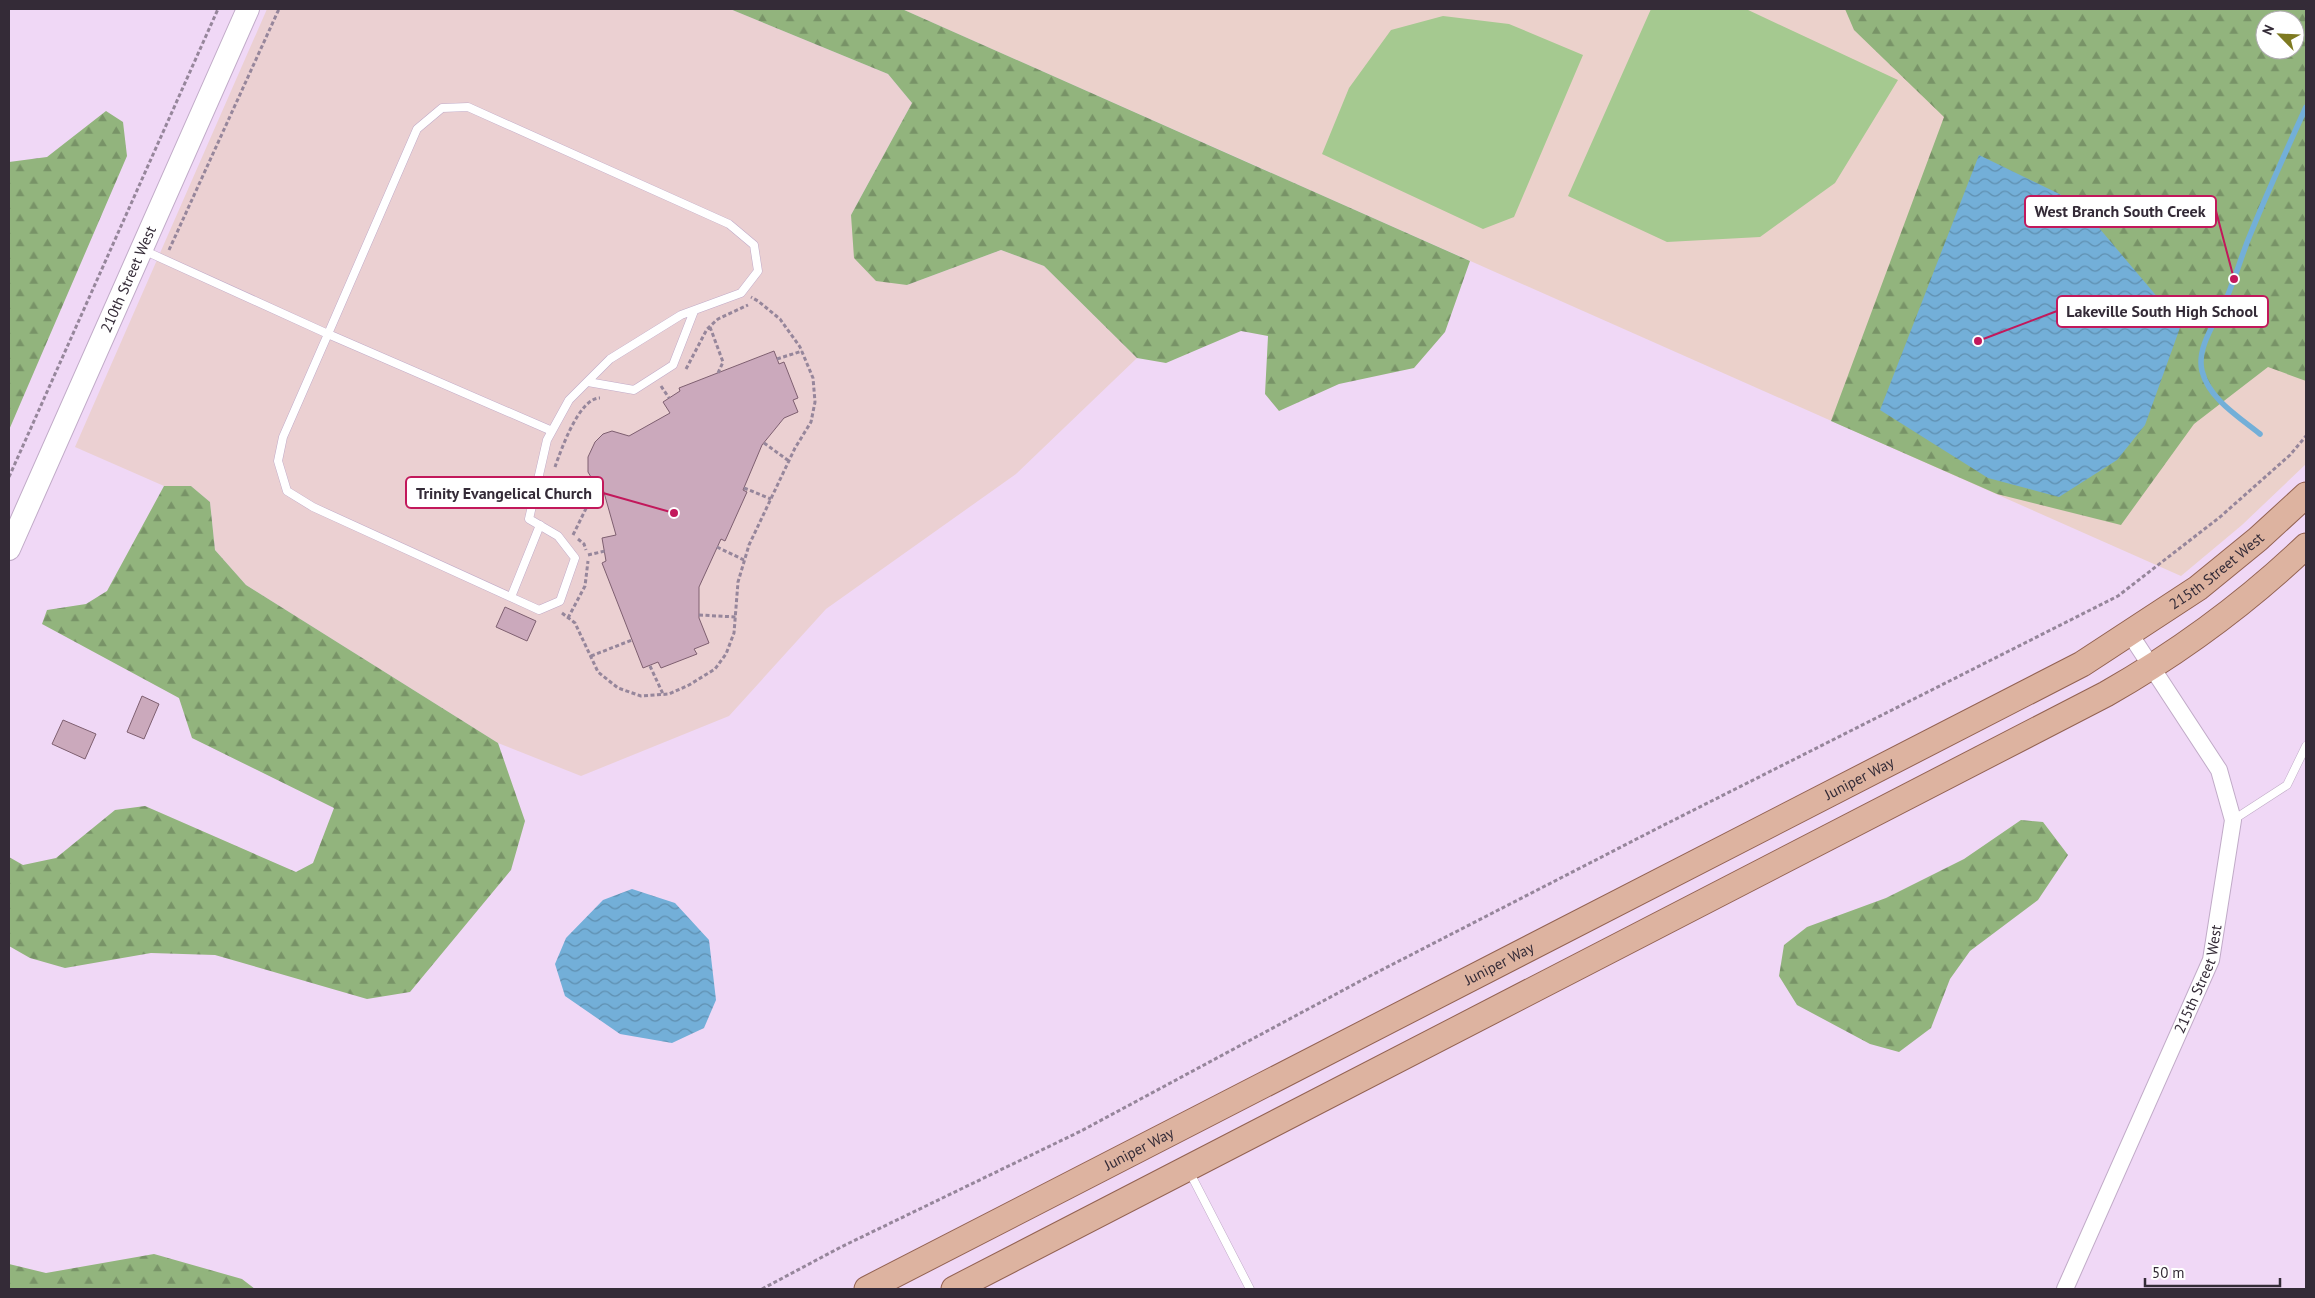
<svg xmlns="http://www.w3.org/2000/svg" width="2315" height="1298" font-family="'PT Sans',sans-serif">
<style>
.commercial{fill:#ebd0d2}
.education{fill:#ebd1cb;fill-rule:evenodd}
.forest{fill:url(#forest-firs);fill-rule:evenodd}
.park{fill:#a5c990}
.water{fill:url(#water-waves)}
.lines{fill:none;stroke-linecap:round;stroke-linejoin:round}
.stream{stroke:#73afd8;stroke-width:5.5}
.building{fill:#cba9bc;stroke:#7e5f70}
.lane-casing{stroke:#c1abc8;stroke-width:9}
.street-casing{stroke:#c1abc8;stroke-width:18}
.secondary-casing{stroke:#c1abc8;stroke-width:24}
.primary-casing{stroke:#936252;stroke-width:27}
.path{stroke:#96869b;stroke-width:3;stroke-dasharray:4 2.5;stroke-linecap:butt}
.lane{stroke:#fff;stroke-width:8}
.street{stroke:#fff;stroke-width:16}
.secondary{stroke:#fff;stroke-width:22}
.primary{stroke:#ddb3a0;stroke-width:25}
.labels{text-anchor:middle;stroke-width:4;stroke-linejoin:round;paint-order:stroke}
.street-label{font-size:15px;fill:#342b37;stroke:#fff}
.leader{fill:none;stroke:#c2185b;stroke-width:2}
.callout-dot{fill:#c2185b;stroke:#fff;stroke-width:2}
.callout{fill:#fff;stroke:#c2185b;stroke-width:2}
.callout-label{font-size:16px;text-anchor:middle;font-weight:bold;fill:#342b37}
</style>
<defs>
<pattern id="forest-firs" width="22" height="20" patternUnits="userSpaceOnUse" patternTransform="scale(1.25)"><rect width="22" height="20" fill="#92b47d"/><path d="M5 1l3.5 6h-7zM16 11l3.5 6h-7z" fill="#789367"/></pattern>
<pattern id="water-waves" width="16" height="10" patternUnits="userSpaceOnUse" patternTransform="scale(1.25)"><rect width="16" height="10" fill="#73afd8"/><path d="M0 5q4-4 8 0t8 0" fill="none" stroke="#5f8fb0"/></pattern>
</defs>
<rect width="100%" height="100%" fill="#f0d8f6"/>
<path class="commercial" d="M267,9H730L888,74L912,103L851,215L907,285L1001,250L1044,266L1137,358L1016,474L826,609L729,716L581,776L498,743L246,585L215,550L210,502L191,486H164L75,447Z"/>
<path class="education" d="M902,9H2306V464L2242,525L2181,576ZM2265,20H2295V50H2265Z"/>
<path class="forest" d="M730,9H902L1470,261L1445,332L1414,368L1339,384L1279,411L1265,394L1268,336L1241,331L1166,363L1137,358L1044,266L1001,250L907,285L876,281L854,258L851,215L912,103L888,74Z
M1845,9H2306V381L2268,367L2194,424L2121,525L1997,494L1831,421L1944,117L1854,30ZM2265,20H2295V50H2265Z
M106,111L123,122L127,156L9,430V162L47,157Z
M164,486H191L210,502L215,550L246,585L498,743L525,821L511,870L410,992L367,999L215,955L151,953L65,968L30,958L9,946V857L23,865L56,858L115,810L145,806L296,872L313,863L334,808L192,738L179,698L42,624L47,610L86,604L107,591Z
M2021,820L2043,822L2068,855L2038,900L1970,951L1950,979L1931,1028L1899,1052L1870,1044L1797,1005L1779,976L1784,945L1807,927L1886,898L1964,859Z
M154,1254L242,1279L255,1289H9V1264L46,1273Z"/>
<path class="park" d="M1651,9H1746L1898,80L1835,183L1760,237L1667,242L1568,196Z
M1443,16L1509,24L1583,55L1514,217L1483,229L1322,154L1349,88L1391,30Z"/>
<path class="water" d="M1979,155L2078,203L2181,325L2145,425L2117,460L2059,497L1988,478L1880,410Z
M632,889L675,903L709,940L716,1000L704,1028L672,1043L620,1034L565,996L555,964L566,938L603,900Z"/>
<g class="lines">
<path class="stream" d="M2260,434C2239,417 2209,399 2202,371C2196,346 2218,319 2227,297C2235,278 2241,258 2248,240C2266,195 2286,151 2306,107"/>
</g>
<path class="building" d="M774,351L779,364L784,362L798,398L793,400L798,412L784,418L762,445L743,490L747,492L725,541L721,539L699,587V618L709,643L694,649L697,654L661,668L658,662L643,668L602,563L606,561L602,538L616,535L603,489L594,482L588,472V457L595,442L603,434L612,431L629,436L670,413L663,402L680,391L679,388Z
M505,607L536,621L527,641L496,627Z
M142,696L159,704L144,739L127,732Z
M63,720L96,734L85,759L52,744Z"/>
<g class="lines">
<g class="lane-casing">
<path id="lane" d="M143,250L328,334L417,129L442,108L468,107L729,224L754,245L758,271L741,293L681,315L610,359L569,400L547,440L529,519L558,536L575,558L560,601L539,610L313,507L287,491L278,461L283,437L328,334L552,431
M588,382L634,390L673,365L694,311
M511,597L540,525
M2233,820L2287,785L2306,746
M1189,1171L1250,1289"/>
</g>
<g class="street-casing">
<g id="street">
<path id="s1" d="M2065,1289L2211,960L2233,820L2219,770L2130,634"/>
</g>
</g>
<g class="secondary-casing">
<g id="secondary">
<path id="s2" d="M9,549L248,9"/>
</g>
</g>
<g class="primary-casing">
<g id="primary">
<path id="s3" d="M867,1289L2082,664L2198,588L2258,539L2306,495"/>
<path d="M954,1289L2106,694C2178,653 2246,603 2306,546"/>
</g>
</g>
<path class="path" d="M169,250L279,9
M710,327L723,362L718,373
M777,359L802,351
M686,369L707,329L718,319L748,305
M661,386L669,398
M764,443L789,461
M555,467C561,450 579,398 600,398
M9,477L218,9
M744,488L771,499
M573,535L597,486
M578,539L584,544L586,550
M717,547L744,560
M588,555L605,551
M562,613L575,623L598,672L618,688L641,696L669,694L689,685L715,669L726,654L734,633L738,582L749,545L795,448L811,422L815,402L813,378L800,347L780,319L758,301L751,297
M699,615L736,617
M568,618L585,586L588,561
M591,656L632,640
M650,666L663,694
M762,1289L841,1247L1081,1131L1364,979L1658,828L2118,596L2220,517L2290,455L2306,436"/>
<use href="#lane" class="lane"/>
<use href="#street" class="street"/>
<use href="#secondary" class="secondary"/>
<use href="#primary" class="primary"/>
</g>
<g class="labels">
<g class="street-label">
<text dy="5" stroke="none"><textPath href="#s2" startOffset="295">210th Street West</textPath></text>
<text dy="5" stroke="none"><textPath href="#s3" startOffset="1530">215th Street West</textPath></text>
<text dy="5" stroke="none"><textPath href="#s3" startOffset="1116">Juniper Way</textPath></text>
<text dy="5" stroke="none"><textPath href="#s3" startOffset="711">Juniper Way</textPath></text>
<text dy="5" stroke="none"><textPath href="#s1" startOffset="338">215th Street West</textPath></text>
<text dy="5" stroke="none"><textPath href="#s3" startOffset="306">Juniper Way</textPath></text>
</g>
</g>
<path class="leader" d="M2234 279L2216 211M1978 341L2057 311M674 513L603 493"/>
<g class="callout-dot">
<circle cx="2234" cy="279" r="5"/>
<circle cx="1978" cy="341" r="5"/>
<circle cx="674" cy="513" r="5"/>
</g>
<g class="callout">
<rect x="2025" y="196" width="191" height="31" rx="5"/>
<rect x="2057" y="296" width="211" height="31" rx="5"/>
<rect x="406" y="477" width="197" height="31" rx="5"/>
</g>
<g class="callout-label">
<text x="2120" y="217">West Branch South Creek</text>
<text x="2162" y="317">Lakeville South High School</text>
<text x="504" y="499">Trinity Evangelical Church</text>
</g>
<rect width="2315" height="1298" fill="none" stroke="#342b37" stroke-width="20"/>
<g transform="translate(2280 35) rotate(294)"><circle r="24" fill="#ffffff" stroke="#aeaaaf"/>
<path d="M0-4L9 19L0 12L-9 19Z" fill="#7e7a21"/>
<text y="-8" font-size="14" font-weight="bold" text-anchor="middle" fill="#342b37">N</text>
</g>
<path d="M2145 1278v8h135v-8" fill="none" stroke="#342b37" stroke-width="2.5"/>
<text x="2152" y="1278" font-size="15" fill="#342b37" stroke="#ffffff" stroke-width="4" paint-order="stroke">50 m</text>
</svg>
